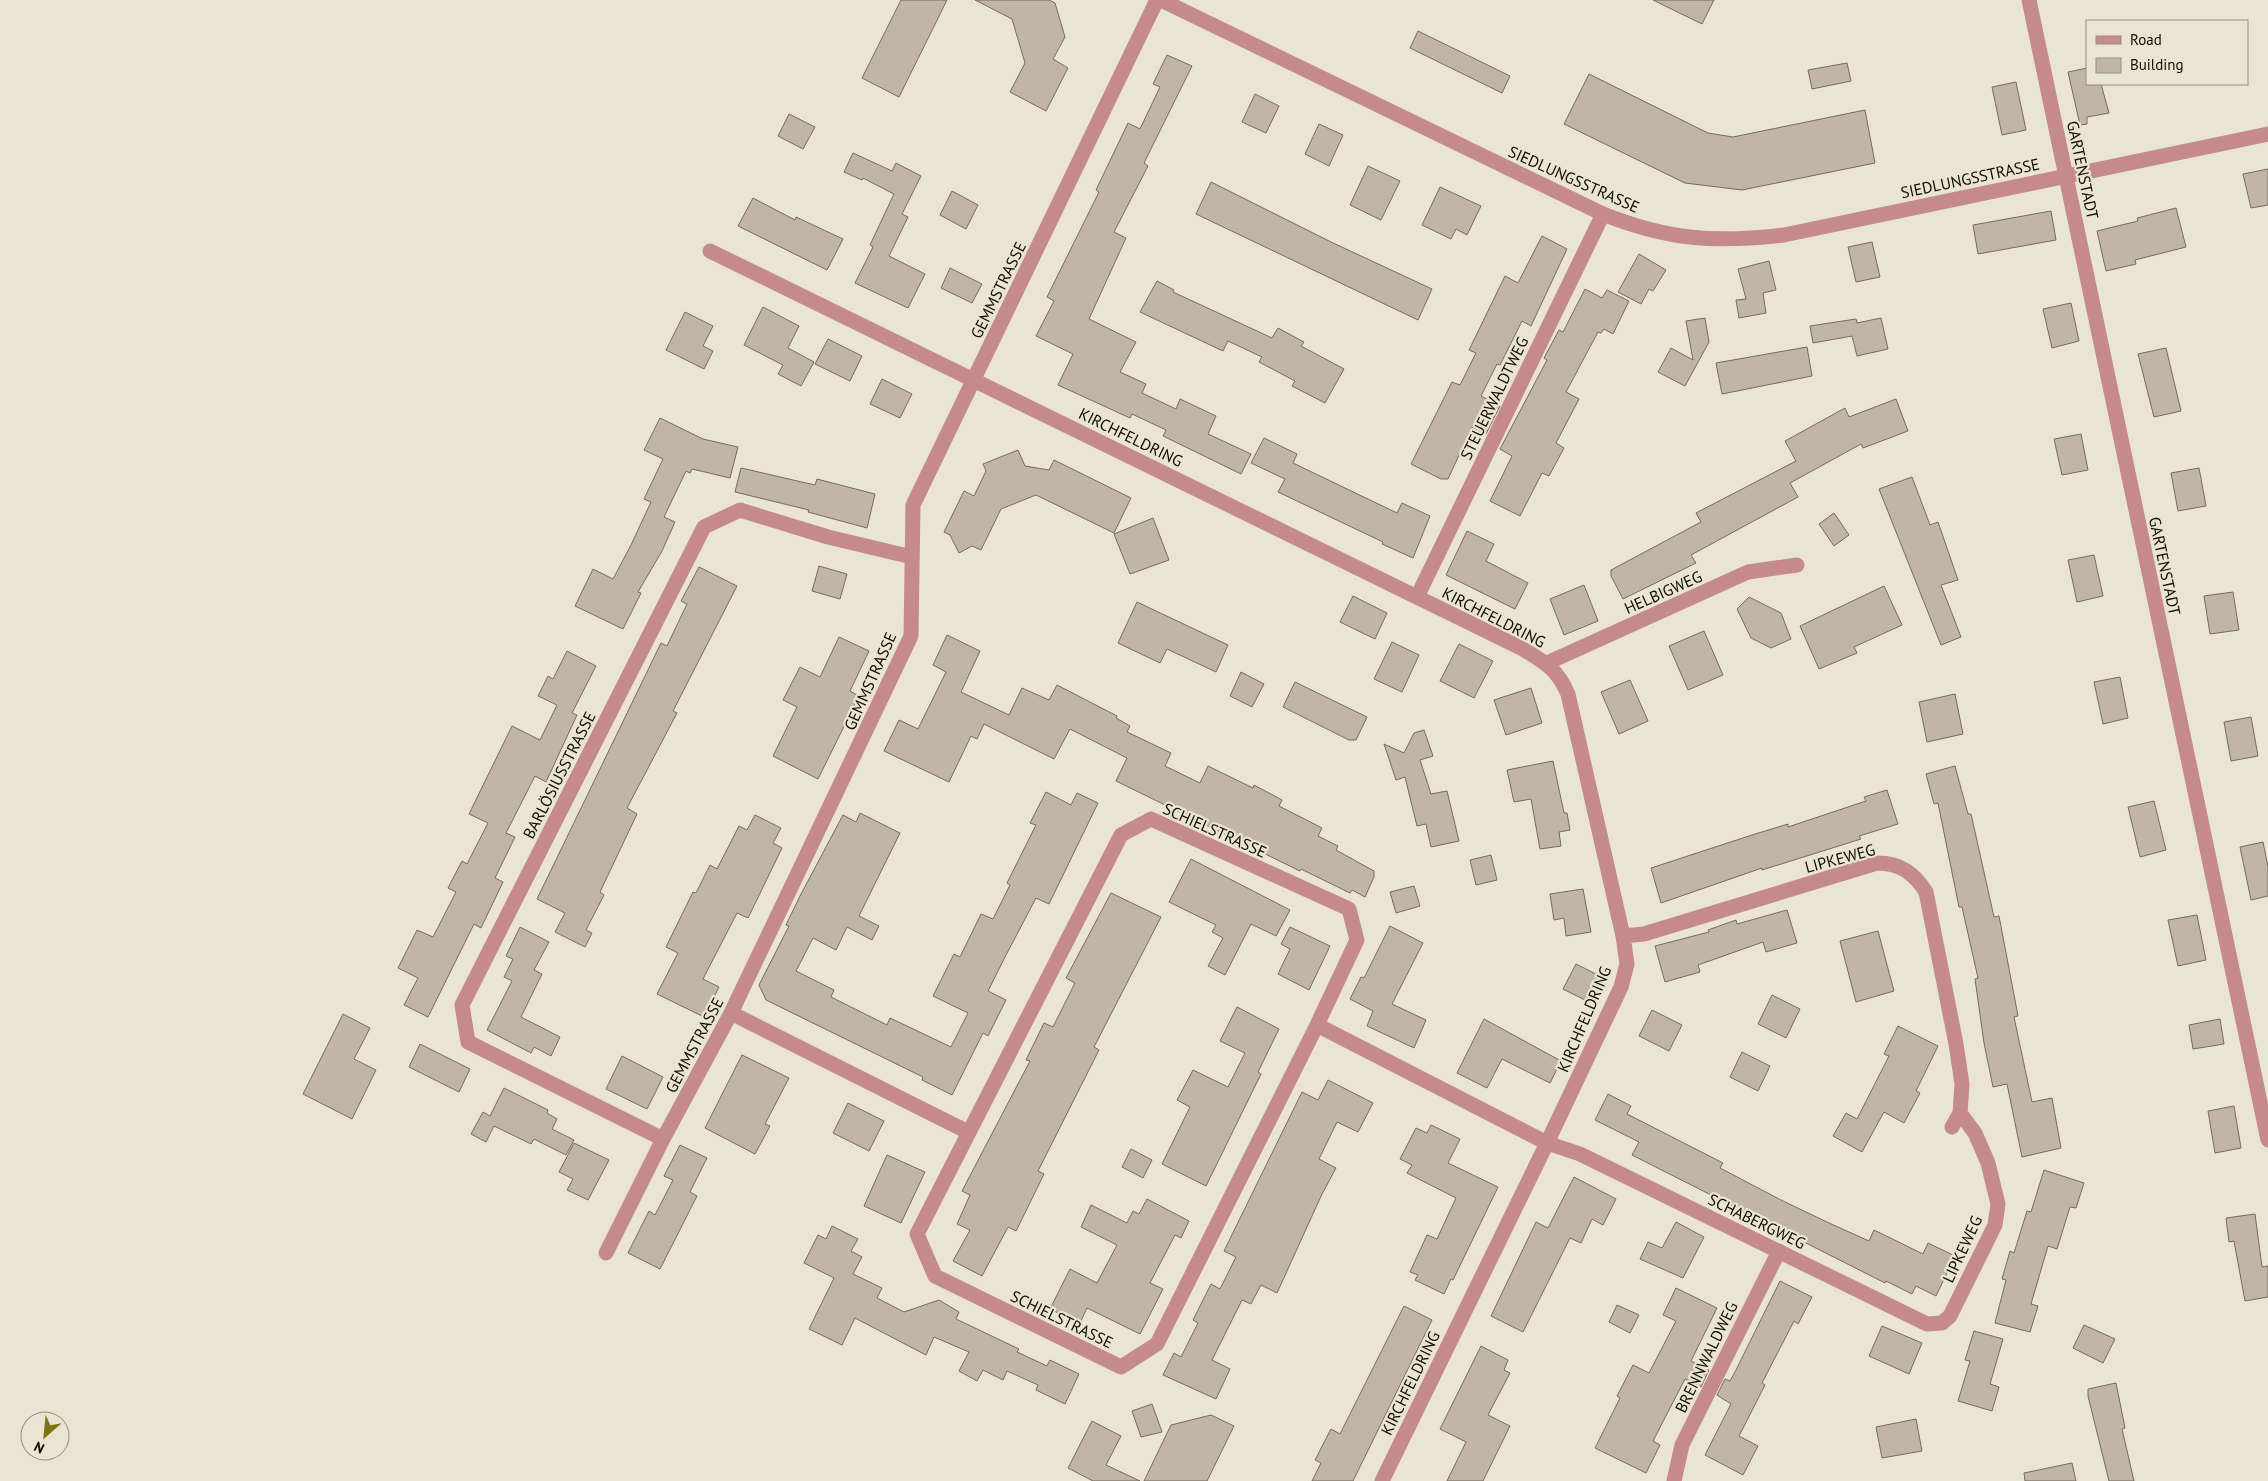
<svg xmlns="http://www.w3.org/2000/svg" width="2268" height="1481" font-family="'PT Sans',sans-serif">
<style>
.building{fill:#c1b5a6;stroke:#756a5c}
.lines{fill:none;stroke-linecap:round;stroke-linejoin:round}
.minor{stroke:#c58a8c;stroke-width:15}
.labels{text-anchor:middle;stroke-width:4.5;stroke-linejoin:round;paint-order:stroke}
.street-label{font-size:16px;fill:#0e0c06;stroke:#eae5d2}
</style>
<rect width="100%" height="100%" fill="#eae5d2"/>
<path class="building" d="M901,0H947L899,97L862,78Z
M975,0H1049L1055,3L1065,37L1053,59L1068,68L1046,111L1010,92L1025,63L1012,19Z
M1653,0H1714L1702,24Z
M1418,31L1510,76L1502,93L1410,48Z
M1167,55L1192,66L1144,163L1148,166L1114,232L1126,238L1089,319L1136,342L1120,372L1146,384L1142,393L1176,409L1180,399L1216,416L1208,434L1251,454L1241,474L1163,436L1166,430L1132,414L1130,418L1058,385L1073,354L1036,336L1054,301L1047,297L1099,192L1096,190L1128,123L1140,129L1160,87L1153,84Z
M1847,63L1851,81L1812,89L1808,70Z
M2087,68V84H2101L2109,113L2087,117V124L2080,125L2068,72Z
M1589,74L1708,133L1733,137L1865,110L1875,163L1742,190L1685,183L1564,124Z
M2016,82L2026,130L2002,135L1992,87Z
M1255,94L1279,106L1266,133L1242,122Z
M789,114L815,127L803,149L778,136Z
M1319,124L1343,135L1329,166L1305,154Z
M853,153L892,171L896,163L921,176L902,214L908,217L889,256L925,274L908,308L855,283L873,247L870,245L894,194L863,178L862,180L844,172Z
M1368,166L1400,181L1381,220L1350,205Z
M2268,169V205L2251,208L2243,174Z
M1211,182L1331,242L1432,289L1418,320L1196,214Z
M1440,187L1481,206L1467,235L1456,229L1451,239L1422,225Z
M952,191L978,205L966,229L940,215Z
M753,198L795,220L796,217L843,239L827,270L738,226Z
M2176,208L2186,247L2135,260L2136,264L2106,271L2097,231L2138,221L2137,218Z
M2051,211L2056,240L1978,254L1973,225Z
M1542,236L1567,249L1531,326L1522,321L1500,365L1497,364L1481,396L1500,406L1486,434L1472,427L1448,479H1441L1411,464L1452,382L1460,385L1476,353L1469,350L1505,276L1518,283Z
M1872,242L1880,277L1856,282L1848,247Z
M1639,254L1666,270L1653,291L1649,289L1641,304L1618,292Z
M1769,261L1776,290L1763,293L1766,313L1739,318L1736,300L1746,299L1738,269Z
M950,268L982,284L972,303L941,288Z
M1157,281L1174,290L1173,292L1272,338L1278,328L1304,342L1301,346L1344,369L1325,403L1292,386L1295,381L1259,362L1262,357L1228,341L1223,351L1140,312Z
M1585,289L1602,298L1607,290L1629,301L1613,334L1604,329L1601,333L1598,332L1566,392L1579,399L1556,443L1564,448L1549,476L1542,473L1520,516L1490,501L1512,456L1500,449L1547,360L1544,358L1559,330L1563,332Z
M2071,303L2079,341L2052,348L2043,309Z
M763,307L799,326L788,348L814,362L801,386L778,374L783,365L744,345Z
M685,312L713,326L703,346L713,351L704,369L666,350Z
M1705,318L1709,342L1685,386L1658,372L1671,348L1693,360L1686,321Z
M1881,318L1888,349L1857,356L1852,336L1813,343L1810,326L1856,319L1857,323Z
M828,339L862,356L850,381L815,364Z
M1807,347L1812,376L1722,394L1716,363Z
M2166,348L2181,411L2154,417L2138,354Z
M882,379L912,394L900,418L870,404Z
M1896,399L1908,431L1863,448L1861,444L1790,483L1798,497L1691,555L1696,563L1623,599L1611,576V570L1701,522L1696,513L1796,461L1785,441L1845,408L1849,417Z
M660,418L703,439L738,447L730,478L692,469L690,473L686,471L664,517L675,522L662,551L638,592L641,593L623,629L575,606L593,569L613,579L631,545L651,502L644,499L663,459L644,450Z
M2081,434L2088,470L2062,475L2054,439Z
M1264,438L1297,454L1293,463L1397,513L1402,503L1430,516L1413,558L1382,544L1383,542L1278,492L1285,479L1251,463Z
M1018,450L1025,466L1049,470L1054,460L1131,498L1114,533L1036,495L1001,509L981,550L972,546L959,553L950,535L944,532L964,491L974,496L986,471L983,464Z
M741,468L815,485L817,479L875,494L867,528L808,512L809,510L735,492Z
M2199,468L2206,506L2178,511L2171,473Z
M1912,477L1930,525L1938,522L1958,580L1941,585L1961,637L1941,645L1879,489Z
M1834,513L1849,535L1834,546L1819,524Z
M1153,518L1169,560L1130,574L1114,534Z
M1467,531L1494,544L1486,561L1528,583L1515,609L1446,575Z
M2094,555L2103,596L2077,602L2068,560Z
M819,566L847,574L840,599L812,591Z
M699,567L737,586L673,711L677,713L627,808L637,814L600,892L604,895L586,930L592,933L585,947L555,932L565,913L537,899L661,643L667,646L687,604L681,601Z
M1584,585L1598,621L1564,635L1550,599Z
M1884,586L1902,625L1854,647L1857,653L1819,669L1800,626Z
M2233,592L2239,630L2210,634L2204,596Z
M1353,596L1387,613L1375,639L1340,622Z
M1749,597L1781,613L1791,639L1771,648L1751,638L1737,609Z
M1137,602L1228,645L1216,672L1167,649L1160,663L1118,643Z
M1704,631L1723,675L1688,690L1669,646Z
M947,635L980,651L961,692L1009,715L1022,688L1049,700L1057,685L1117,716L1116,718L1130,726L1127,732L1171,753L1165,766L1200,783L1208,766L1253,788L1254,785L1282,800L1279,806L1322,828L1318,836L1338,846L1336,850L1374,871V877L1365,897L1352,890L1350,893L1301,869L1300,871L1116,781L1127,758L1070,729L1054,759L984,724L977,739L971,736L949,782L884,751L899,720L918,729L946,672L933,665Z
M839,637L869,651L850,691L859,696L818,779L773,756L797,707L783,700L800,667L820,677Z
M1392,642L1419,655L1402,692L1374,679Z
M1459,644L1493,661L1474,698L1440,681Z
M567,651L596,666L572,713L577,715L546,782L535,776L506,833L515,837L495,878L503,882L481,928L474,924L428,1017L404,1005L418,978L398,968L417,930L433,937L456,892L448,888L462,861L467,864L488,823L469,814L512,726L540,740L557,705L538,696L548,676L553,679Z
M1241,672L1264,684L1252,707L1230,696Z
M2120,677L2128,718L2103,724L2094,682Z
M1630,680L1648,721L1619,734L1601,692Z
M1295,682L1367,717L1356,740H1349L1283,707Z
M1531,688L1542,723L1506,735L1494,700Z
M1955,694L1963,734L1927,742L1919,702Z
M2251,717L2258,756L2231,761L2224,722Z
M1424,730L1433,756L1420,760L1431,794L1447,791L1459,841L1431,847L1426,824L1417,826L1405,777L1396,780L1384,744L1404,753L1414,733Z
M1553,761L1564,813H1567L1570,830L1559,832L1561,846L1540,849L1531,799L1514,802L1507,770Z
M1955,766L1968,814H1971L1994,917L1999,916L2018,1016L2014,1017L2032,1102L2052,1098L2061,1148L2022,1157L2007,1084L1993,1087L1984,1043L1975,979L1978,978L1962,907H1959L1938,803L1934,804L1926,774Z
M1887,790L1898,824L1859,836L1861,839L1762,870V868L1661,903L1651,868L1752,835L1788,824V827L1866,801L1864,797Z
M1046,792L1071,805L1077,793L1098,803L1049,904L1036,898L1005,957L988,991L1006,1000L988,1036L983,1033L952,1095L922,1080L923,1077L766,1000L759,985L789,926L786,925L800,896L843,815L856,822L860,813L900,833L859,916L879,926L872,940L847,927L836,950L813,938L796,971L834,990L831,997L887,1025L890,1018L951,1047L968,1013L933,996L954,954L960,957L981,914L993,919L1010,885L1007,883L1036,825L1030,823Z
M2154,801L2166,850L2140,857L2128,807Z
M755,815L781,828L773,843L782,848L748,918L737,913L703,979L719,987L704,1017L657,994L678,953L666,947L693,892L696,893L710,865L717,869L739,826L747,830Z
M2263,842L2268,867V896L2251,900L2240,847Z
M1491,855L1497,880L1476,885L1470,860Z
M1191,859L1290,910L1276,936L1251,924L1225,975L1208,966L1223,938L1212,932L1216,925L1169,902Z
M1414,886L1420,906L1396,913L1390,892Z
M1583,889L1591,932L1566,936L1564,918L1554,920L1550,894Z
M1111,893L1161,917L1094,1047L1099,1050L1038,1171L1044,1174L1021,1221L1016,1231L1008,1227L982,1276L953,1261L970,1230L957,1224L970,1195L962,1191L1030,1061L1026,1060L1044,1023L1053,1027L1075,983L1066,978Z
M1787,910L1797,943L1766,952L1763,942L1698,965L1700,972L1665,982L1655,946L1709,932L1708,930L1736,920L1737,924Z
M2197,915L2206,960L2178,966L2168,920Z
M1390,926L1423,943L1392,1004L1426,1020L1414,1048L1367,1026L1373,1011L1350,999L1361,977L1364,978Z
M520,927L549,942L534,970L542,974L521,1017L560,1037L551,1056L534,1047L531,1053L487,1030L512,981L504,977L513,959L506,956Z
M1290,927L1330,946L1309,990L1278,974L1290,949L1281,944Z
M1878,931L1894,991L1856,1002L1840,941Z
M1576,964L1602,977L1589,1002L1563,989Z
M1772,995L1800,1009L1786,1038L1758,1024Z
M1237,1007L1279,1029L1258,1072L1261,1074L1206,1186L1162,1164L1190,1107L1177,1100L1193,1070L1228,1087L1245,1053L1220,1041Z
M1652,1010L1682,1025L1669,1051L1639,1036Z
M343,1014L370,1028L354,1059L376,1070L352,1119L303,1094Z
M1484,1019L1561,1061L1550,1083L1502,1059L1487,1088L1457,1073Z
M2220,1019L2224,1044L2193,1049L2189,1025Z
M1898,1026L1938,1046L1916,1091L1920,1093L1904,1123L1884,1112L1862,1152L1833,1136L1846,1113L1857,1119L1889,1056L1884,1054Z
M420,1044L470,1069L459,1092L409,1067Z
M1742,1052L1770,1066L1758,1091L1730,1077Z
M742,1055L789,1078L765,1124L770,1126L755,1154L705,1128Z
M622,1056L663,1077L647,1109L606,1089Z
M1328,1080L1373,1103L1358,1132L1337,1122L1319,1159L1336,1168L1322,1194L1277,1293L1261,1285L1251,1304L1242,1300L1212,1360L1230,1369L1216,1399L1163,1375L1174,1353L1181,1357L1198,1323L1193,1320L1211,1284L1220,1289L1236,1257L1224,1251L1302,1092L1318,1100Z
M504,1088L548,1110L547,1113L557,1119L552,1129L574,1140L566,1155L534,1139L531,1144L494,1126L486,1142L471,1134L483,1112L490,1116Z
M1608,1094L1631,1106L1627,1114L1723,1163L1720,1168L1781,1200L1829,1223L1869,1241L1874,1230L1923,1254L1928,1243L1955,1256L1936,1296L1916,1286L1912,1294L1886,1281L1885,1283L1632,1155L1639,1142L1595,1120Z
M848,1103L884,1121L869,1151L833,1133Z
M2234,1106L2241,1148L2215,1153L2208,1111Z
M1431,1125L1460,1139L1448,1163L1498,1187L1453,1280L1451,1279L1444,1294L1415,1280L1418,1275L1410,1272L1427,1235L1437,1239L1456,1198L1407,1173L1412,1165L1400,1159L1416,1128L1427,1133Z
M574,1143L609,1160L588,1200L567,1190L573,1179L559,1172Z
M680,1145L707,1158L690,1192L697,1196L660,1269L628,1253L649,1211L655,1215L673,1180L664,1176Z
M1131,1149L1152,1160L1143,1178L1122,1167Z
M887,1155L925,1172L901,1223L864,1206Z
M2044,1170L2084,1183L2076,1208L2070,1207L2057,1249L2048,1246L2031,1304L2038,1306L2030,1332L1995,1323L2006,1280L2002,1279L2010,1251L2014,1253L2027,1211L2031,1212Z
M1574,1177L1616,1199L1603,1225L1592,1219L1581,1243L1570,1238L1523,1332L1491,1316L1536,1222L1548,1228Z
M1147,1199L1189,1221L1181,1238L1175,1235L1150,1283L1163,1289L1140,1334L1087,1308L1080,1323L1050,1309L1070,1269L1097,1283L1117,1245L1081,1227L1091,1205L1127,1223L1133,1211L1139,1214Z
M2255,1214L2262,1267L2268,1266V1297L2245,1301L2234,1241L2229,1242L2226,1218Z
M1676,1222L1704,1237L1683,1278L1640,1259L1648,1242L1662,1248Z
M832,1226L858,1239L851,1251L862,1257L853,1274L882,1288L877,1298L904,1312L939,1300L959,1312L956,1319L1019,1349L1017,1352L1047,1366L1050,1360L1079,1374L1065,1404L1036,1390L1038,1385L1007,1371L1003,1380L983,1370L977,1381L959,1371L969,1352L934,1337L926,1355L855,1318L842,1345L809,1329L834,1278L804,1263L818,1235L826,1239Z
M1780,1281L1812,1297L1798,1324L1794,1321L1762,1383L1765,1385L1739,1436L1758,1446L1743,1475L1705,1455L1731,1404L1717,1395L1725,1379L1730,1381L1736,1370Z
M1676,1288L1717,1308L1691,1361L1709,1370L1701,1387L1685,1379L1653,1441L1660,1445L1646,1473L1595,1448L1620,1398L1617,1396L1633,1365L1649,1373L1676,1321L1663,1315Z
M1617,1305L1639,1315L1630,1333L1609,1322Z
M1404,1306L1432,1320L1353,1481H1312L1321,1463L1315,1460L1331,1429L1340,1434Z
M2084,1325L2115,1339L2103,1363L2073,1348Z
M1882,1326L1922,1343L1909,1374L1869,1356Z
M1974,1331L2003,1339L1990,1384L1999,1387L1992,1411L1958,1401L1970,1361L1965,1360Z
M1481,1346L1508,1360L1504,1370L1510,1373L1488,1415L1510,1426L1483,1481H1447L1466,1442L1440,1429Z
M2116,1383L2125,1428L2122,1429L2134,1481H2109L2088,1396V1389Z
M1152,1404L1162,1432L1141,1437L1132,1411Z
M1211,1415L1234,1426L1207,1481H1144L1171,1425Z
M1916,1419L1922,1451L1882,1458L1876,1427Z
M1092,1421L1121,1436L1106,1465L1140,1481H1093L1068,1468Z
M2072,1463L2076,1481H2025L2024,1473Z"/>
<g class="lines">
<path class="minor" d="M1161,0L1603,214C1668,240 1715,243 1784,235L2268,134
M2029,0L2268,1140
M710,251L1523,649C1546,663 1557,669 1568,694L1623,936L1627,964L1621,987L1547,1143L1382,1481
M1417,597L1603,214
M1547,663L1748,572L1797,565
M1623,936L1644,934L1877,863C1900,863 1914,873 1926,892L1956,1044L1962,1084L1960,1113L1952,1127
M731,1013L968,1132
M1317,1025L1357,940L1349,909L1151,819L1121,835L917,1234L935,1276L1121,1367L1157,1344L1317,1025L1547,1143L1580,1154L1927,1324L1942,1323L1950,1316L1995,1225L1998,1204L1988,1163L1975,1133L1960,1113
M663,1139L468,1042L462,1005L704,527L740,510L828,537L912,557
M606,1253L663,1139L731,1013L911,636L913,505L1157,0
M1674,1481L1682,1445L1779,1251"/>
</g>
<g class="labels">
<g class="street-label">
<text transform="translate(2083 170) rotate(78)" y="6">GARTENSTADT</text>
<text transform="translate(1970 178) rotate(-12)" y="6">SIEDLUNGSSTRASSE</text>
<text transform="translate(1574 179) rotate(24)" y="6">SIEDLUNGSSTRASSE</text>
<text transform="translate(998 290) rotate(-64)" y="6">GEMMSTRASSE</text>
<text transform="translate(1494 398) rotate(-64)" y="6">STEUERWALDTWEG</text>
<text transform="translate(1131 437) rotate(26)" y="6">KIRCHFELDRING</text>
<text transform="translate(2165 566) rotate(78)" y="6">GARTENSTADT</text>
<text transform="translate(1663 592) rotate(-24)" y="6">HELBIGWEG</text>
<text transform="translate(1494 617) rotate(27)" y="6">KIRCHFELDRING</text>
<text transform="translate(870 681) rotate(-66)" y="6">GEMMSTRASSE</text>
<text transform="translate(559 775) rotate(-63)" y="6">BARLÖSIUSSTRASSE</text>
<text transform="translate(1215 830) rotate(24)" y="6">SCHIELSTRASSE</text>
<text transform="translate(1840 858) rotate(-15)" y="6">LIPKEWEG</text>
<text transform="translate(1584 1019) rotate(-67)" y="6">KIRCHFELDRING</text>
<text transform="translate(694 1045) rotate(-62)" y="6">GEMMSTRASSE</text>
<text transform="translate(1757 1221) rotate(26)" y="6">SCHABERGWEG</text>
<text transform="translate(1962 1249) rotate(-65)" y="6">LIPKEWEG</text>
<text transform="translate(1062 1319) rotate(26)" y="6">SCHIELSTRASSE</text>
<text transform="translate(1706 1357) rotate(-64)" y="6">BRENNWALDWEG</text>
<text transform="translate(1410 1383) rotate(-64)" y="6">KIRCHFELDRING</text>
</g>
</g>
<rect x="2086" y="20" width="162" height="65" fill="#eae5d2" stroke="#928e80"/>
<rect x="2096" y="36" width="25" height="8" fill="#c58a8c" stroke="#928e80"/>
<text x="2130" y="45" font-size="15" fill="#0e0c06">Road</text>
<rect x="2096" y="58" width="25" height="15" fill="#c1b5a6" stroke="#928e80"/>
<text x="2130" y="70" font-size="15" fill="#0e0c06">Building</text>
<g transform="translate(45 1436) rotate(207)"><circle r="24" fill="#eae5d2" stroke="#928e80"/>
<path d="M0-4L9 19L0 12L-9 19Z" fill="#7d7214"/>
<text y="-8" font-size="14" font-weight="bold" text-anchor="middle" fill="#0e0c06">N</text>
</g>
</svg>
